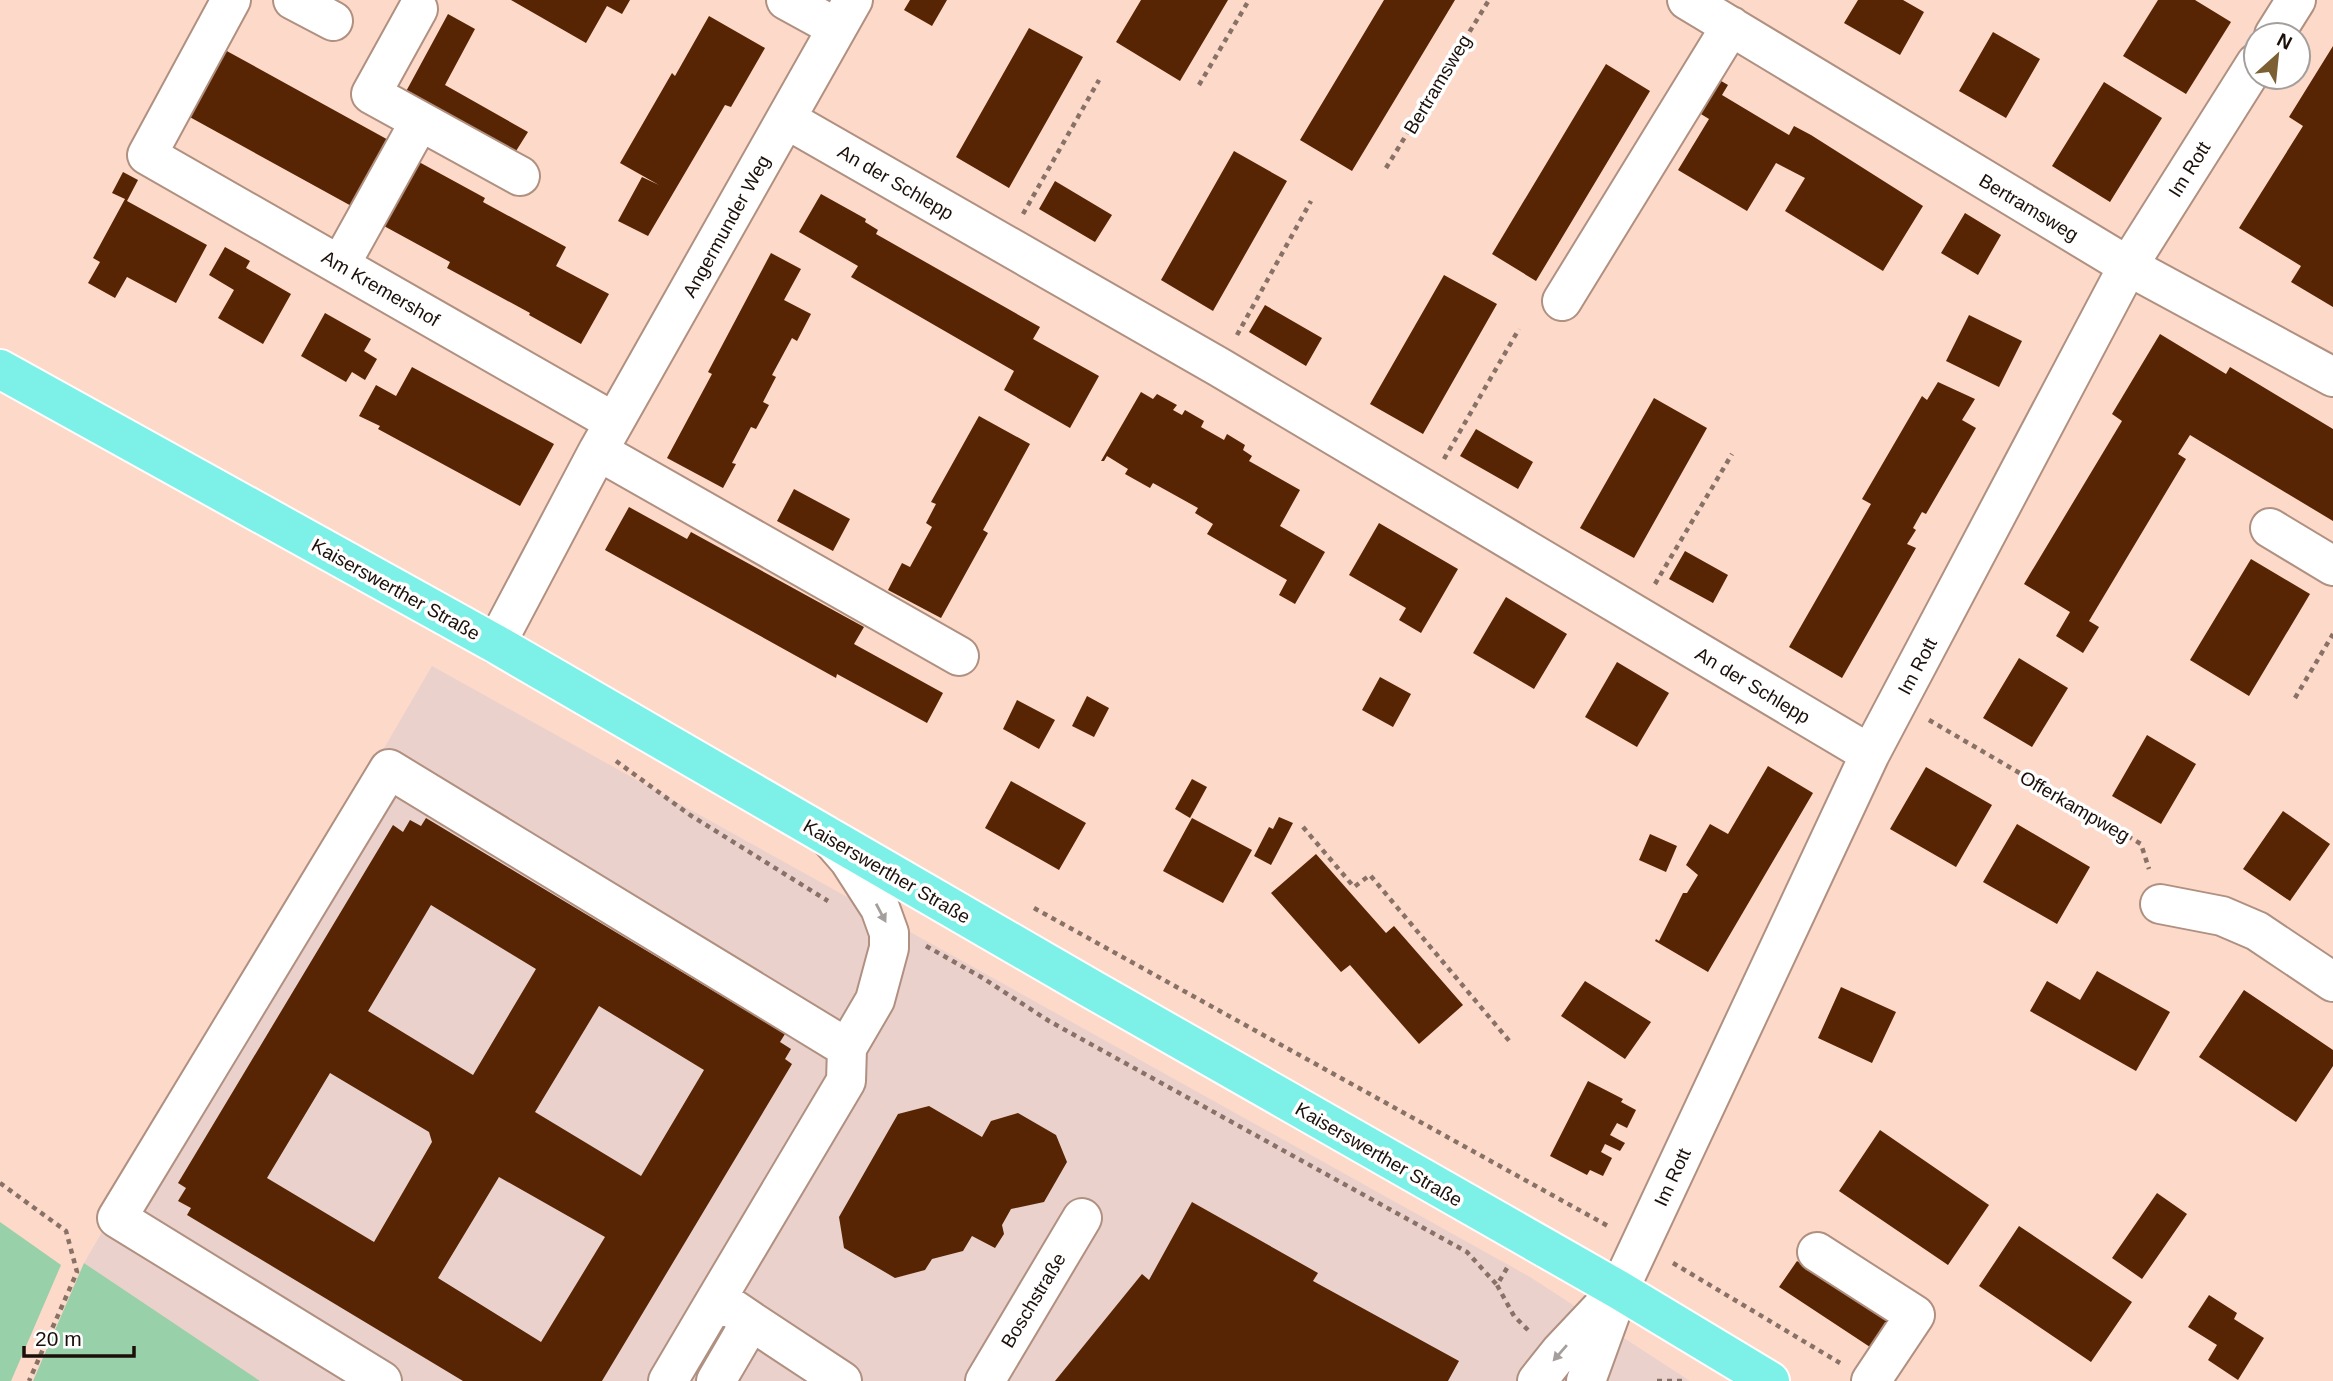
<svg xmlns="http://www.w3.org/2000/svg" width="2333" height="1381" font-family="Arial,sans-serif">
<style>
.commercial{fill:#ebd1cc}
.green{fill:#98d0a9}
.building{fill:#572503;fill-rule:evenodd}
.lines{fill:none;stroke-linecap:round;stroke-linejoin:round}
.minor-casing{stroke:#b09080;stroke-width:42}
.major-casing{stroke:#fff;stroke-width:42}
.path{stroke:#887166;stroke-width:4.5;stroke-dasharray:5 5;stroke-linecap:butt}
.minor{stroke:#fff;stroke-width:38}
.major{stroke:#7df1e7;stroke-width:38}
.oneway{fill:#a49f9d}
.labels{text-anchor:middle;stroke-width:7;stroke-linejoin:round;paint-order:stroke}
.street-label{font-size:19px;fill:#1b0f09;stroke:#fff}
</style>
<rect width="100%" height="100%" fill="#fcd9c8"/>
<path class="commercial" d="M432,666L1530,1277L1690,1381H260L84,1263Z"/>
<path class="green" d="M0,1222L61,1265L11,1381H0Z
M84,1263L260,1381H33Z"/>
<path class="building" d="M511,0H630L622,14L607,6L586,43Z
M910,0H947L932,26L904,10Z
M1141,0H1228L1180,81L1116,42Z
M1384,0H1455L1352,171L1300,140Z
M1858,0H1903L1924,12L1900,55L1844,23Z
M2158,0H2195L2231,22L2186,94L2123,56Z
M448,14L475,29L445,85L528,132L511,159L403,97Z
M709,16L765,48L731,107L725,105L648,236L618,221L642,177L659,185L620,163L672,73L675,76Z
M1029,28L1083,57L1009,188L956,157Z
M1993,32L2040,59L2006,118L1959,91Z
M214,44L392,142L355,208L177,110Z
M2333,46V307L2291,282L2301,266L2239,228L2303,126L2289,117Z
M1606,64L1650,91L1536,281L1492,254Z
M1716,78L1728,85L1722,95L1789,135L1794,126L1811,135L1923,206L1883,271L1785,211L1805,178L1776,163L1747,211L1678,170L1709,119L1696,111Z
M2104,82L2162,118L2110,202L2052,166Z
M1234,151L1287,181L1213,311L1161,280Z
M419,162L485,198L483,202L566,247L556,266L609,294L581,344L529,315L530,313L447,268L450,262L384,226Z
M123,172L138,180L127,201L207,245L176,303L127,277L115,298L88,283L100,262L93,258L125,199L112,193Z
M1055,181L1112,215L1095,242L1039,209Z
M821,194L866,219L865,222L878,230L876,234L1040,327L1033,339L1099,376L1070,428L1004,390L1014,371L851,277L858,266L799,232Z
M1965,213L2001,235L1978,275L1941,253Z
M225,247L250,261L246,268L291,294L263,344L218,318L234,290L209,275Z
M771,253L801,269L784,300L811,314L797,341L792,338L772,375L776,377L763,402L769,405L756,429L751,427L732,463L736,464L723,488L667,458L712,374L708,372Z
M1444,275L1497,304L1423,434L1370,404Z
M1265,305L1322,338L1306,366L1249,332Z
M325,313L371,339L364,351L377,359L365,380L352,372L346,382L301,356Z
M1969,315L2022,341L1999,387L1946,361Z
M2160,334L2226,374L2230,367L2333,429V521L2190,435L2178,454L2186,459L2089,621L2099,627L2083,653L2056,636L2070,612L2024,584L2122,421L2112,414Z
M412,367L554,444L520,506L378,429L380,426L359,416L376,385L396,396Z
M1938,382L1975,399L1962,420L1976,428L1926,514L1922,512L1913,528L1916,530L1907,544L1916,548L1842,678L1789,647L1871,504L1862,499L1922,396L1927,400Z
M1141,392L1153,399L1157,394L1177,405L1173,410L1182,415L1185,410L1204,421L1201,427L1224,440L1227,434L1245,445L1243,450L1252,456L1249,461L1300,490L1280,526L1325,552L1295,604L1279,595L1287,580L1207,534L1213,524L1195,513L1198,508L1153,483L1150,488L1125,474L1128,469L1107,456L1104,461H1101Z
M1654,398L1707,428L1634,558L1580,528Z
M979,416L1030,444L983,530L988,533L941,618L888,590L902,563L910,567L932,527L926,523L936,504L931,502Z
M1476,429L1533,462L1518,489L1460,456Z
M794,489L850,519L833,551L777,521Z
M629,507L687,539L691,532L864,627L854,644L943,693L927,723L837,674L836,678L605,550Z
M1379,523L1458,569L1421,633L1399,620L1406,608L1349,575Z
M1685,551L1728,575L1713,603L1669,579Z
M2251,559L2310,594L2249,696L2190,660Z
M1506,597L1567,634L1534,689L1473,653Z
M2019,658L2068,688L2032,747L1983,718Z
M1617,662L1669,693L1637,747L1585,717Z
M1380,677L1411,694L1393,727L1362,710Z
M1087,696L1109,708L1094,737L1072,726Z
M1017,700L1055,720L1039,749L1003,729Z
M2147,735L2196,764L2161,824L2112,796Z
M1768,766L1813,793L1708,972L1655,941L1656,939L1659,941L1683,893H1687L1698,875L1686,865L1710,824L1728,834Z
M1926,767L1992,805L1956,867L1890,829Z
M1192,779L1207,787L1190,818L1175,809Z
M1011,781L1086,823L1059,870L985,828Z
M2283,811L2330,844L2290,901L2243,869Z
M1279,817L1293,823L1271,865L1254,856L1269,827L1273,829Z
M426,818L785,1034L780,1042L791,1049L785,1059L792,1064L602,1381H463L187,1215L191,1208L178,1201L186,1188L178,1183L393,825L403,832L410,820L421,826ZM431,905L536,969L473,1075L368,1011ZM599,1006L704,1070L641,1176L535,1112ZM330,1073L429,1132L432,1142L374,1242L267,1178ZM499,1177L605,1237L541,1342L438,1278Z
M1192,818L1252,850L1223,903L1163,871Z
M2017,824L2090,867L2057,924L1983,882Z
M1650,834L1677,846L1666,872L1639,860Z
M1316,854L1386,933L1394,926L1463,1005L1419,1044L1350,965L1341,972L1271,893Z
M2097,971L2170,1012L2136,1071L2030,1011L2047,981L2080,1000Z
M1585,981L1651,1022L1625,1059L1561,1016Z
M1841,987L1896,1012L1872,1063L1818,1038Z
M2244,990L2333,1050V1066L2296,1122L2199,1057Z
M1588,1081L1623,1099L1621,1102L1636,1110L1627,1128L1617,1123L1610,1135L1625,1143L1620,1151L1605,1144L1601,1152L1612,1158L1603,1176L1590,1170L1587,1175L1550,1156Z
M929,1106L982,1137L991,1121L1018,1113L1056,1135L1067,1162L1044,1202L1011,1209L1002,1225L1004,1234L995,1248L972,1236L963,1251L932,1259L925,1270L895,1278L844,1248L839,1217L898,1114Z
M1880,1130L1989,1205L1948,1265L1839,1191Z
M2157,1193L2187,1214L2142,1279L2112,1258Z
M1192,1202L1318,1273L1313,1281L1459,1361L1448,1381H1055L1142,1274L1149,1280Z
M2019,1226L2132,1302L2091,1362L1979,1286Z
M1797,1261L1891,1322L1873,1349L1779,1287Z
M2209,1295L2237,1313L2234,1319L2264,1338L2238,1380L2208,1360L2217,1345L2188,1327Z"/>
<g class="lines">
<g class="minor-casing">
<path id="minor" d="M231,0L147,155L614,422
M293,0L333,21
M786,0L837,28
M1687,0L2128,266L2333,377
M418,9L371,94L520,176
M2274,35L2296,0
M786,119L1219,367L1870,754
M340,265L420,121
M1562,301L1731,26
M598,451L959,656
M2270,528L2333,566
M496,644L598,451L853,0
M2160,904L2222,916L2257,931L2333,982
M1817,1252L1915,1315L1871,1381
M751,1321L842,1381
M382,1381L117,1218L389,769L847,1048
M668,1381L717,1298
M716,1381L751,1321L717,1298L846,1081L847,1048L875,1000L889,948V933L880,908L849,860L829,837
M985,1381L1082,1218
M1537,1381L1560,1352L1610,1299
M1586,1381L1619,1290L1870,754L2128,266L2256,63"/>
</g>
<g class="major-casing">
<path id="major" d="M0,369L496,644L1088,987L1619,1290L1770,1381"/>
</g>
<path class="path" d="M1199,85L1249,0
M1386,168L1489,0
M1023,214L1099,80
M1237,335L1311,201
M1444,459L1519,329
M1655,584L1732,454
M2295,698L2333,634
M1929,720L2141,844L2149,869
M616,761L690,815L828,901
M1303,827L1354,887L1370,875L1511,1043
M1034,908L1608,1226
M926,946L981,977L1049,1021L1467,1252L1497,1285
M0,1183L66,1231L77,1272L29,1381
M1673,1263L1840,1363
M1507,1268L1497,1285L1514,1316L1528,1330
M1657,1381H1682"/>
<use href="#minor" class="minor"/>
<use href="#major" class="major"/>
</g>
<defs><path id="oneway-solid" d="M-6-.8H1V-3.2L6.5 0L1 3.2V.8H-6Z" transform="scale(1.75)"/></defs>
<g class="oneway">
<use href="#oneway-solid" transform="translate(881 913) rotate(62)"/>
<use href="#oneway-solid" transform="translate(1560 1353) rotate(131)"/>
</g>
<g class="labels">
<g class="street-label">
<text transform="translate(1437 84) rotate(-59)" y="7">Bertramsweg</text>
<text transform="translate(2189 169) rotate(-58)" y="7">Im Rott</text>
<text transform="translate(896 182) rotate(30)" y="7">An der Schlepp</text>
<text transform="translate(2029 207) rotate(31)" y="7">Bertramsweg</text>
<text transform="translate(726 226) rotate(-61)" y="7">Angermunder Weg</text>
<text transform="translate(381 288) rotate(30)" y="7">Am Kremershof</text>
<text transform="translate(396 589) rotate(29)" y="7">Kaiserswerther Straße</text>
<text transform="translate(1917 666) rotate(-62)" y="7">Im Rott</text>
<text transform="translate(1753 685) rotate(31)" y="7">An der Schlepp</text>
<text transform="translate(2075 806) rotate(30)" y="7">Offerkampweg</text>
<text transform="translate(887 871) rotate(30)" y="7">Kaiserswerther Straße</text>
<text transform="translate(1379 1154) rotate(30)" y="7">Kaiserswerther Straße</text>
<text transform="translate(1672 1177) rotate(-65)" y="7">Im Rott</text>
<text transform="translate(1033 1300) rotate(-59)" y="7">Boschstraße</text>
</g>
</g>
<g transform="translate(2277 56) rotate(27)"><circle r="33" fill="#ffffff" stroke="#a49f9d" stroke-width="2"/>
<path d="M0-5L12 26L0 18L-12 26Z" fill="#7c6033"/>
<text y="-10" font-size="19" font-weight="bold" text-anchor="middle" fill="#1b0f09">N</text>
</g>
<path d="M24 1346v10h110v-10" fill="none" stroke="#1b0f09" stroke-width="3.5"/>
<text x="35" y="1346" font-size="21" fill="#1b0f09" stroke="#ffffff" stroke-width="5" paint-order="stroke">20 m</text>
</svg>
